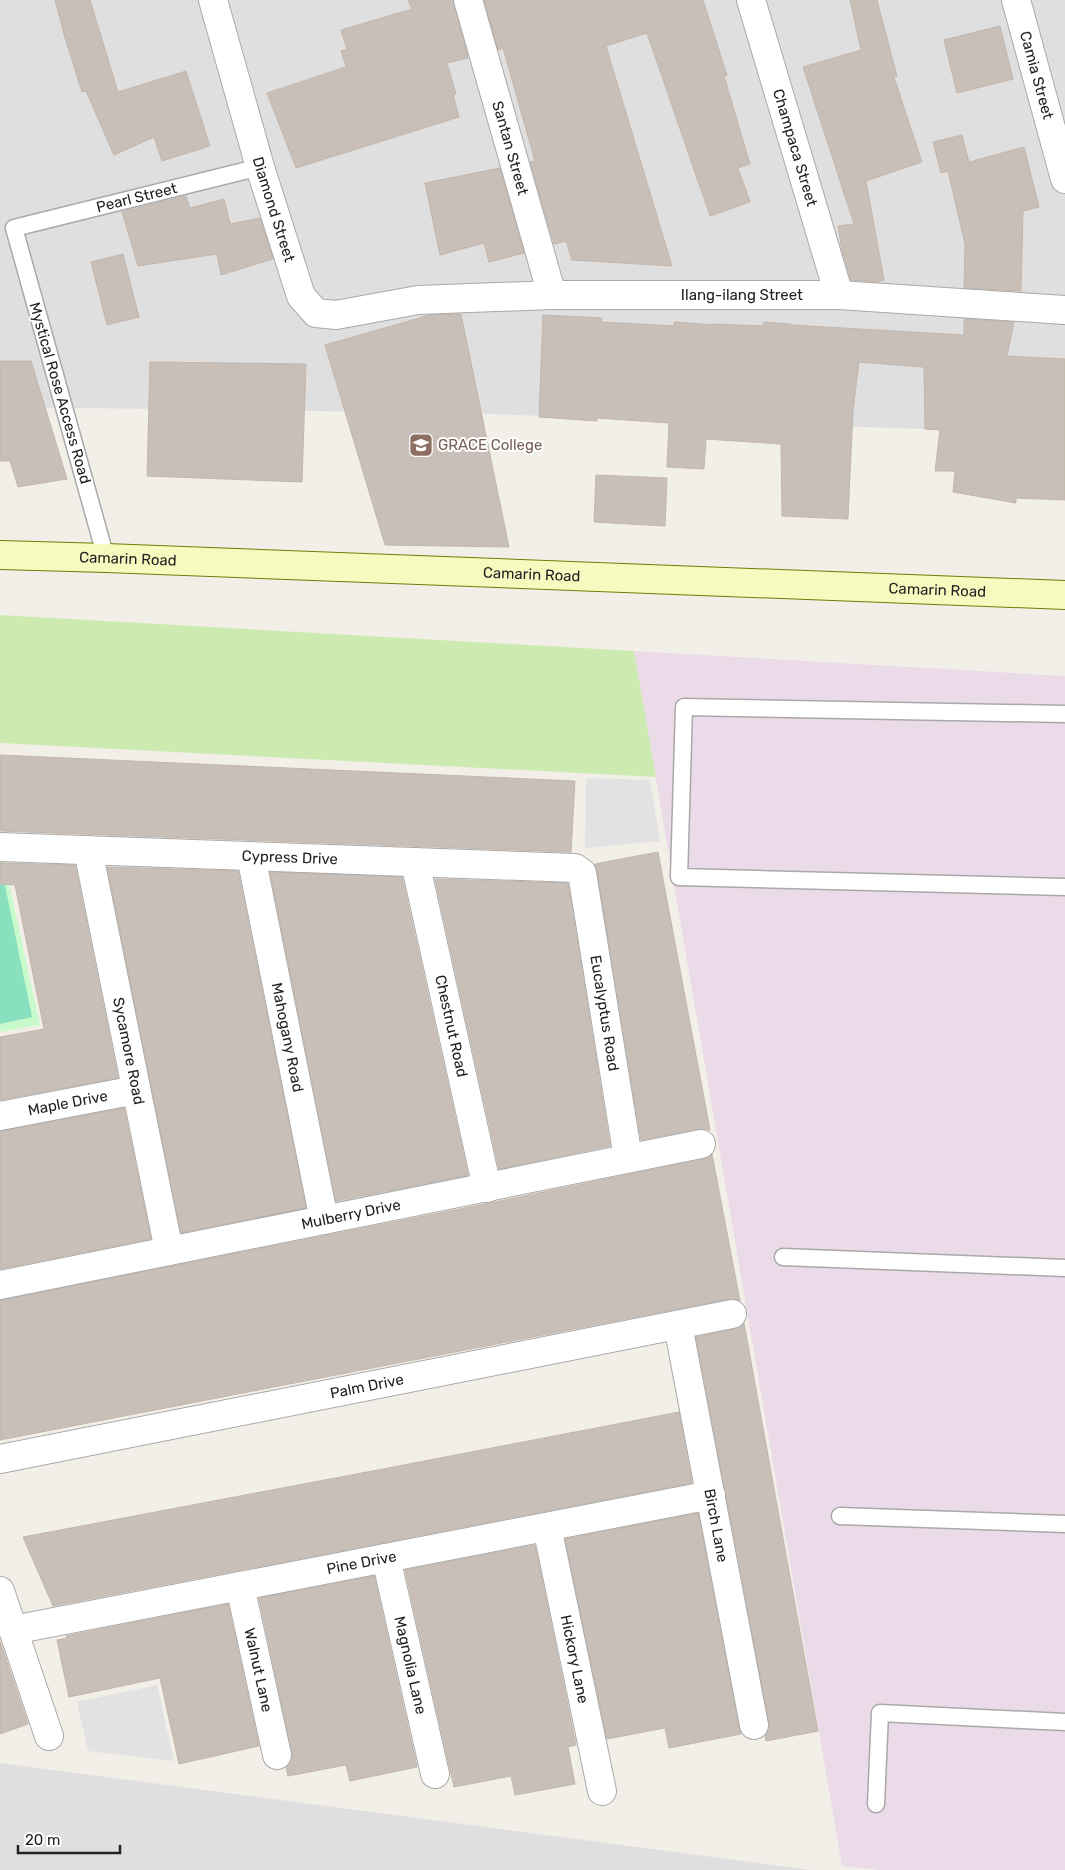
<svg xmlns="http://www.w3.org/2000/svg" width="1065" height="1870" font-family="Rubik,sans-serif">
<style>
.residential{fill:#e0dfdf}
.industrial{fill:#ebdbe8}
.grass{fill:#cdebb0}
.park{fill:#c8facc}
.pitch{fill:#88e0be}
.parking{fill:#e2e2e2}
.building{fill:#c7bfb8;stroke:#c4b6ab}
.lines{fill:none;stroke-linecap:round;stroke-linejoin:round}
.service-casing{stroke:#a9a9a9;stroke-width:19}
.minor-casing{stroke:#a9a9a9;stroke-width:30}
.secondary-casing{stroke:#707d05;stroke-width:30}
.service{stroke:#fff;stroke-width:16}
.minor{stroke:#fff;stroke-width:28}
.secondary{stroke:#f7fabf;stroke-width:28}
.labels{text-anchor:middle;stroke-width:4;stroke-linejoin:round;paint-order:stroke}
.street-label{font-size:15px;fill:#222;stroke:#fff}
.education-label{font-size:15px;fill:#785e54;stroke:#fff;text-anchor:start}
</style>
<rect width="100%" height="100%" fill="#f2efe9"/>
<path class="residential" d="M0,0H1065V434L458,413L0,407Z
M0,1763L811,1870H0Z"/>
<path class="industrial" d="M634,651L1065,676V1870H880L842,1866Z"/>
<path class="grass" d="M0,615L634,651L656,777L0,743Z"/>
<path class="park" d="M0,860H4L40,1025L0,1032Z"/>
<path class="pitch" d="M2,871L32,1017L0,1024V872Z"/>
<path class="parking" d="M586,778L650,780L660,841L585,848Z
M157,1685L174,1761L88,1751L77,1702Z"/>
<path class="building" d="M55,0H90L118,92L186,71L210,146L162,161L154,137L114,155L86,91L82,92L65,38Z
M408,0H453L468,58L447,63L456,94L453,95L459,117L296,168L267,93L346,67L341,51L347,49L341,30L412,9Z
M484,0H703L727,75L724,76L750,164L738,168L750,202L710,216L647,33L606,46L672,266L572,260L566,241L554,244L530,162L535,161L503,48L498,50Z
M850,0H877L897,76L894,77L922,162L866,181L884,280L876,282L851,280L842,250L838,226L854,224L803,67L861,50Z
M1000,26L1013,79L957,93L944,40Z
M962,135L969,162L1024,147L1039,207L1023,211L1021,291L964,288L965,244L948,171L941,173L933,142Z
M500,168L524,253L489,262L484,243L440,255L425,183Z
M186,196L190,208L224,199L230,224L260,218L273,259L221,275L217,254L138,266L122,212Z
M123,254L139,317L107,325L91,262Z
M461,314L509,547L385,545L325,345L430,315Z
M543,315L602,318L601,322L674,326V322L714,325V324L763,326L764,322L791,324V325L964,335V319L1014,322L1007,356L1065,359V500L1016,498V503L953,492L955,471H935L940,430L925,429L924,367L859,362L853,410L848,519L782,516L781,444L706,439L704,469L667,467L669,423L597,418V421L539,417Z
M0,361H31L67,479L18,487L10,461H0Z
M150,362L306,364L302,482L147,476Z
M596,475L667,478L665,526L594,522Z
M0,755L575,781L571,852L0,831Z
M658,852L710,1130L698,1129L641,1140L597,871L595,864Z
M0,863L75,865L118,1078L0,1100V1037L44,1029L15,885L0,884Z
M107,867L238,871L306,1208L181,1233Z
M270,872L402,877L468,1175L336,1201Z
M435,879L568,883L610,1146L499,1169Z
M124,1108L151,1239L0,1269V1131Z
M712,1154L740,1301L729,1299L0,1440V1300L490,1203L704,1159Z
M744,1323L818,1731L766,1741L765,1736L769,1730V1722L696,1337L735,1329Z
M679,1412L692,1483L53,1606L23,1537L367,1472Z
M698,1513L739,1728L741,1734L669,1748L665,1728L607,1739L565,1539Z
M535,1545L576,1745L568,1747L575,1784L515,1795L511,1776L454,1787L405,1570Z
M374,1576L417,1767L350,1781L346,1765L288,1776L286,1767L292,1760V1752L259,1598Z
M228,1604L259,1746L179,1764L160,1678L69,1697L57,1640L67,1638L66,1636Z
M0,1641L28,1724L0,1734Z"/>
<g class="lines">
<g class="service-casing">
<g id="service">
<path id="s1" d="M106,558L14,228L260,167"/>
<path d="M1065,714L684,707L679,877L1065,887"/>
<path d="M783,1257L1065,1268"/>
<path d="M840,1516L1065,1524"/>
<path d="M876,1804L880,1713L1065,1722"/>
</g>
</g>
<g class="minor-casing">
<g id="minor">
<path id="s2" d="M213,0L260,167L301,296L316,313L336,315L418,300L552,295H839L1065,310"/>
<path id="s3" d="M468,0L552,295"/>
<path id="s4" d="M751,0L839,295"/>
<path id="s5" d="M1016,0L1065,179"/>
<path id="s6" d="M0,847L575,868L582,873L628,1158"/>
<path id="s7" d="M88,850L169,1251"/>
<path id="s8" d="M251,856L324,1220"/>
<path id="s9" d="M415,862L487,1188"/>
<path id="s10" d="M0,1116L136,1090"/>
<path id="s11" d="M0,1285L701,1144"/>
<path id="s12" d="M678,1325L754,1725"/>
<path id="s13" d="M0,1459L732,1314"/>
<path id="s14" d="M547,1527L602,1791"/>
<path id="s15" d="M386,1558L435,1774"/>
<path id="s16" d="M240,1586L277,1755"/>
<path d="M0,1591L49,1736"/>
<path id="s17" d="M13,1630L711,1495"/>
</g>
</g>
<g class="secondary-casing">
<g id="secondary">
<path id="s18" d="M0,555L106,558L1065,595"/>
</g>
</g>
<use href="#service" class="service"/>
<use href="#minor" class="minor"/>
<use href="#secondary" class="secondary"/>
</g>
<defs>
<g id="school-square" transform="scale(1.25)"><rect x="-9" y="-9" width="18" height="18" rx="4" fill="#8d6e63" stroke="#fff"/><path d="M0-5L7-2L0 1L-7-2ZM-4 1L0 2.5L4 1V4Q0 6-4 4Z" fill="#fff"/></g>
</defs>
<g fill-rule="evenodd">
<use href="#school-square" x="421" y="445"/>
</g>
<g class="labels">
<g class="street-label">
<text dy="5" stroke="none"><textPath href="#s5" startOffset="78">Camia Street</textPath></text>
<text dy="5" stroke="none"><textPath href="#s3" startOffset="154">Santan Street</textPath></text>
<text dy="5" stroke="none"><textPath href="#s4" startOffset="154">Champaca Street</textPath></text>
<text dy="5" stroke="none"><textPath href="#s1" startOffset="469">Pearl Street</textPath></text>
<text dy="5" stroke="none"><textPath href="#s2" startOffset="218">Diamond Street</textPath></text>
<text dy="5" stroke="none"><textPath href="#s2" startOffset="759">Ilang-ilang Street</textPath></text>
<text transform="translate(60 393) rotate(74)" y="5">Mystical Rose Access Road</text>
<text dy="5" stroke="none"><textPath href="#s18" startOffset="128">Camarin Road</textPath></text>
<text dy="5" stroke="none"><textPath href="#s18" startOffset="532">Camarin Road</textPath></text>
<text dy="5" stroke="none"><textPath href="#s18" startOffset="938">Camarin Road</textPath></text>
<text dy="5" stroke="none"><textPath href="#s6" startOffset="290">Cypress Drive</textPath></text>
<text dy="5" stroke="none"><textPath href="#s6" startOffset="726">Eucalyptus Road</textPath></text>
<text dy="5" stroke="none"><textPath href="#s9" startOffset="168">Chestnut Road</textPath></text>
<text dy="5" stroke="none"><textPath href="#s8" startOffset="185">Mahogany Road</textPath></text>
<text dy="5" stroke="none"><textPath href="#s7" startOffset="205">Sycamore Road</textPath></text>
<text dy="5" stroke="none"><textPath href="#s10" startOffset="69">Maple Drive</textPath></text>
<text dy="5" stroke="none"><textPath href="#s11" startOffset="358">Mulberry Drive</textPath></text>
<text dy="5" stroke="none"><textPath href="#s13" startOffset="374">Palm Drive</textPath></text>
<text dy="5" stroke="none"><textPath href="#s12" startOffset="204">Birch Lane</textPath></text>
<text dy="5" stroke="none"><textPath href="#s17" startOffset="355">Pine Drive</textPath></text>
<text dy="5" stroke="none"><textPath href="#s14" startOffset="135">Hickory Lane</textPath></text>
<text dy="5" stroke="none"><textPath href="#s15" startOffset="110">Magnolia Lane</textPath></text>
<text dy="5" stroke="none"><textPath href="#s16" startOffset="86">Walnut Lane</textPath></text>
</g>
<g class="education-label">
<text x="438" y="450">GRACE College</text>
</g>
</g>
<path d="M18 1845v8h102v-8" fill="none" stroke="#222222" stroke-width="2.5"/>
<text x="25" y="1845" font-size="15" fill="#222222" stroke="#ffffff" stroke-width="4" paint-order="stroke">20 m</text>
</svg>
